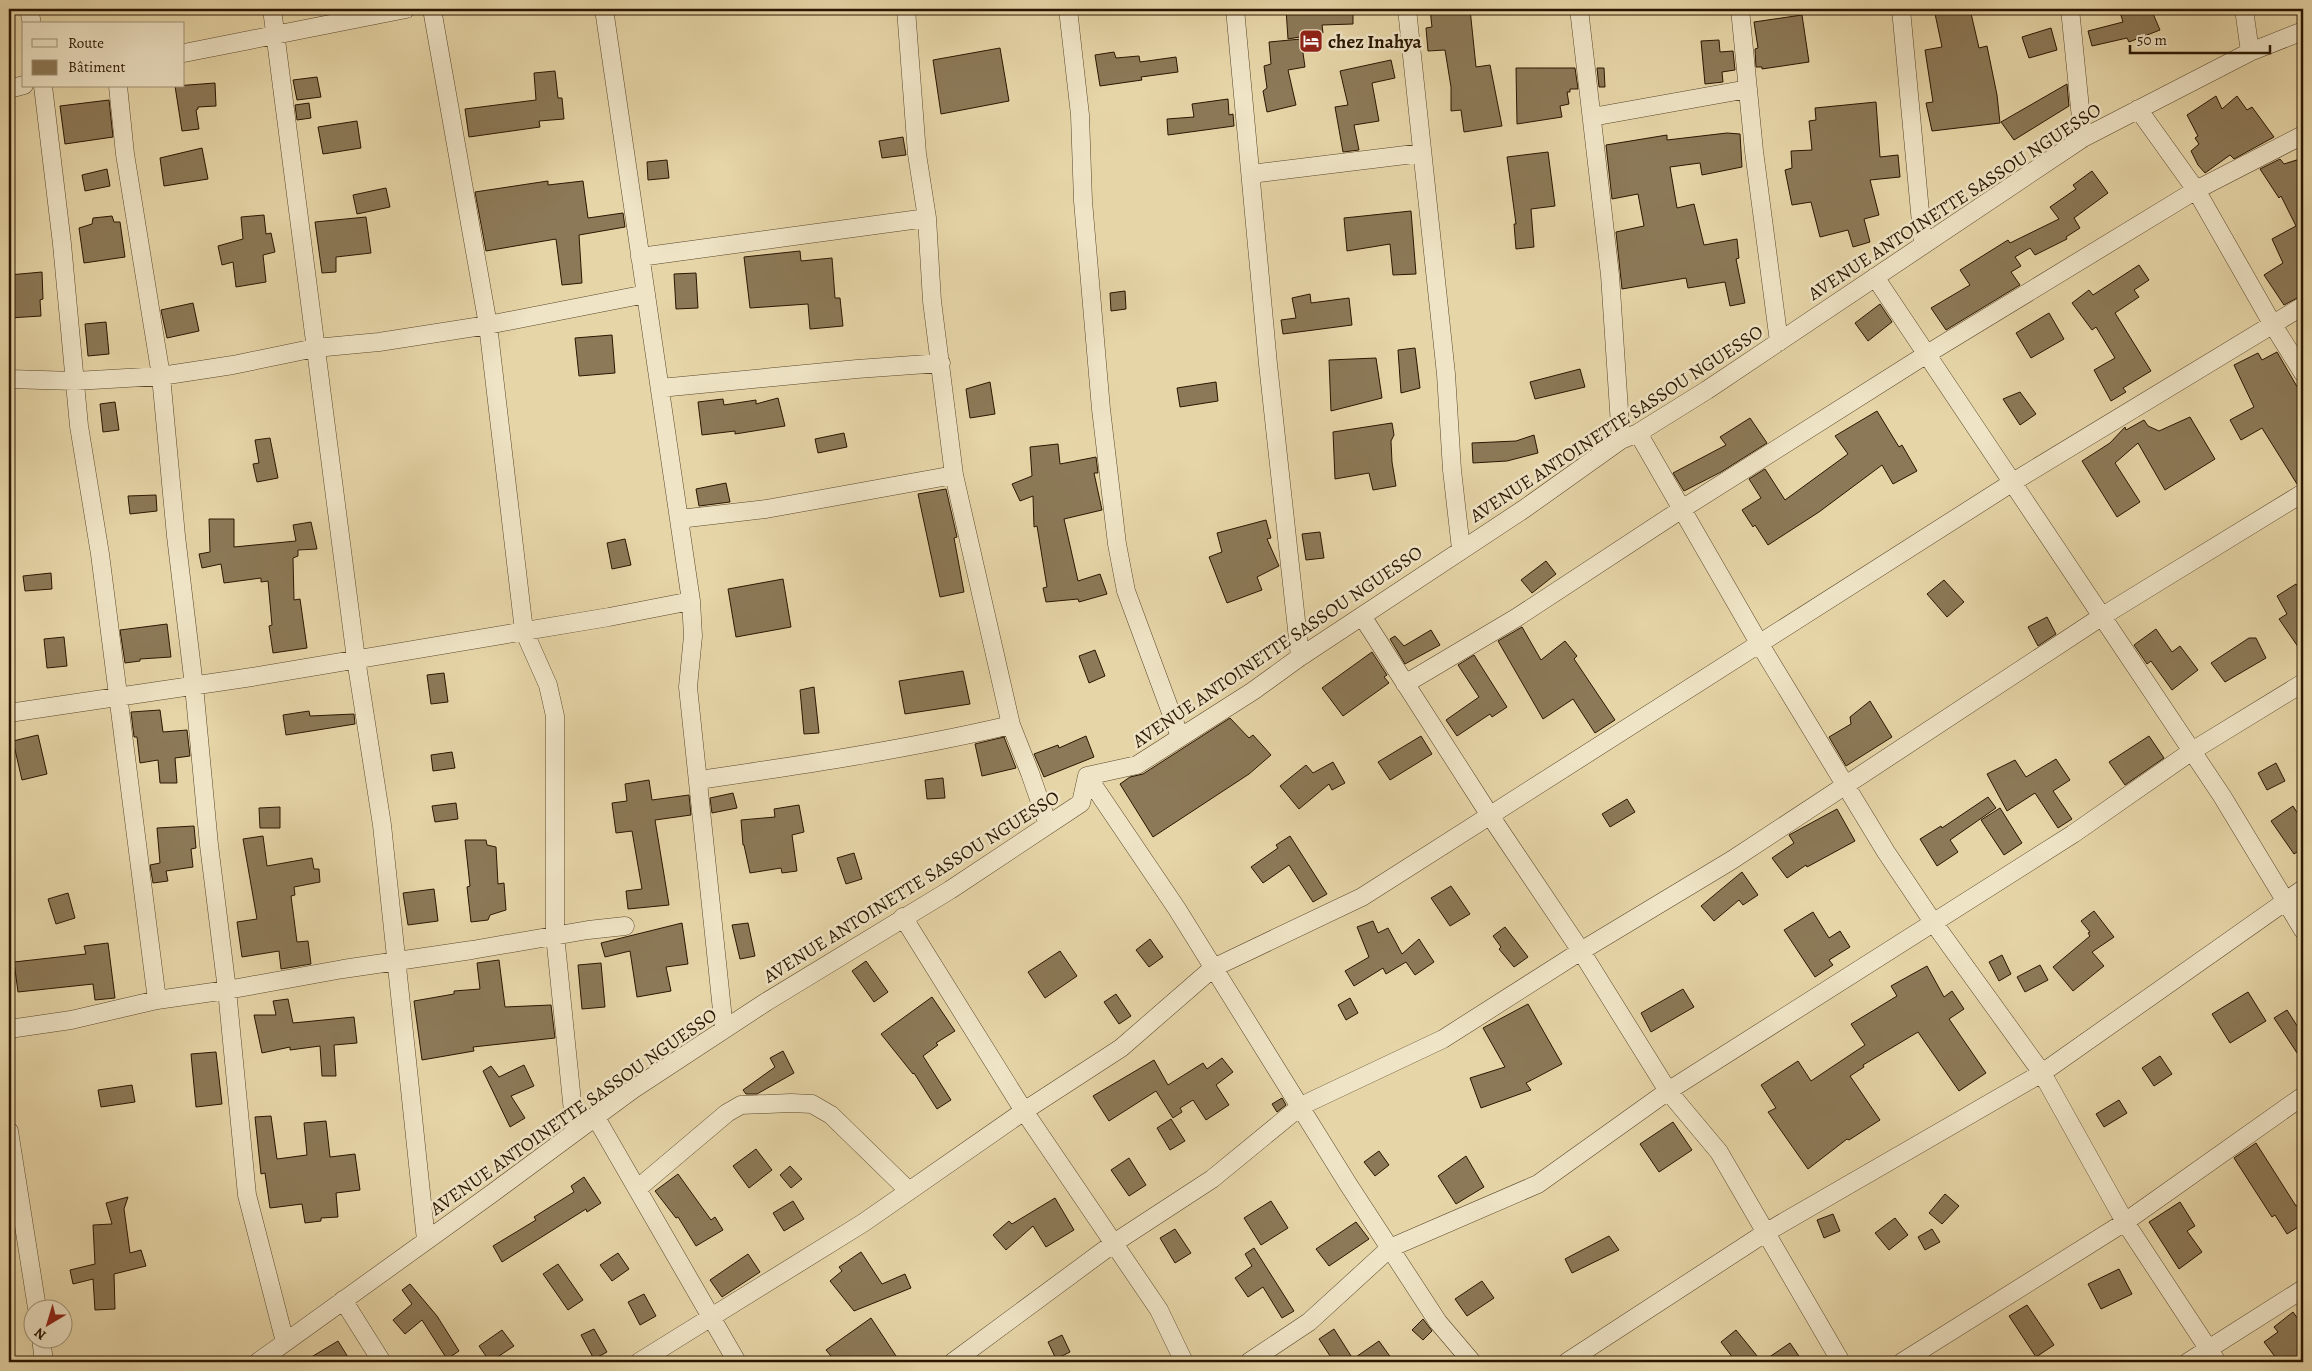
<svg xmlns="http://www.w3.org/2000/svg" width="2312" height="1371" font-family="Alegreya,serif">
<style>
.building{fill:#8c7957;stroke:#2a1601}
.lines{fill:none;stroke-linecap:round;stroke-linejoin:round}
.minor-casing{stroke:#59462a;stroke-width:19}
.minor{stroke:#efe4c6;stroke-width:18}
.labels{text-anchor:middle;stroke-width:5;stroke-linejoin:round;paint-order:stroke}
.poi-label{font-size:19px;font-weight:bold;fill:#2a1601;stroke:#efe4c6;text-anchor:start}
.street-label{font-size:19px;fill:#2a1601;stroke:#efe4c6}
</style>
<rect width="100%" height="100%" fill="#e6d5a7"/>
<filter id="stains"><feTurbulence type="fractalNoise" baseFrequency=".004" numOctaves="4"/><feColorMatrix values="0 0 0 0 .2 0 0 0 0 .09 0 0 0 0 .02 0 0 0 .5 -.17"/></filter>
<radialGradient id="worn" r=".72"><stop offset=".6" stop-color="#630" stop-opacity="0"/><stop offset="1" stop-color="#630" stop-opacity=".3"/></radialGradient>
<path class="building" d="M1286,9H1353V24L1322,25L1323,33L1288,39Z
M1430,9H1470L1476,67L1490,65L1502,126L1464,132L1461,110L1451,111V87L1445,50L1428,51L1426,28L1432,27Z
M1934,9H1970L1979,48L1987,46L1997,95L2000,123L1932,131L1926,103L1933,102L1925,50L1942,47Z
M2119,9H2151L2160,30L2129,42L2127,38L2092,46L2088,31L2123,22Z
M1802,15L1809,62L1762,69V67H1756L1755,49L1758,48L1754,22Z
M2051,28L2057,50L2029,58L2022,37Z
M1301,39L1305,67L1288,70L1296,105L1267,112L1263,91L1267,88L1264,66L1271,64L1269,42Z
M1719,40L1720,52L1733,51L1735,70L1722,72L1723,82L1705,84L1701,41Z
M1000,48L1009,101L941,114L933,60Z
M1114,52L1116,58L1139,56L1140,62L1176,57L1178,72L1141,77L1142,80L1100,86L1095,55Z
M1391,60L1395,78L1372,83L1379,121L1354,125L1359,150L1343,152L1335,107L1348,105L1340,71Z
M1516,68H1575L1578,89H1570V92H1567L1569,104L1560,106L1562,117L1517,124Z
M1597,68H1604L1605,87H1599Z
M555,71L558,98H562L564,119L539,121L540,127L469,137L465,109L536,100L534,73Z
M317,77L321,97L297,100L293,80Z
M215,83L216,106L198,107V109L196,110L199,129L182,131L175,86Z
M2067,84L2069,106L2014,140L2001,122Z
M2216,96L2222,109L2237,96L2247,110L2252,107L2274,137L2234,159L2230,155L2205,173L2198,165L2191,151L2199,144L2195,138L2198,136L2187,115Z
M1228,99L1229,115L1233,114L1234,126L1168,135L1167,119L1194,117L1192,104Z
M109,100L113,137L65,144L60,106Z
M1876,102L1880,157L1898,155L1900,177L1870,180L1879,215L1864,219L1870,242L1853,247L1848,230L1820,237L1811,202L1792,205L1785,170L1792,168L1791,151L1812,150L1809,121L1816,120L1815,108Z
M309,103L311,118L297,120L295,105Z
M357,121L361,148L323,154L318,127Z
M1727,133L1740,134L1742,167L1702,175L1700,163L1670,167L1677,208L1694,204L1704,245L1737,239L1739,258L1736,259L1745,303L1730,306L1725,282L1688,288L1686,278L1622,289L1616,232L1644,226L1638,194L1612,199L1606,145L1667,135V140Z
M903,137L906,155L882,158L879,141Z
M202,148L208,179L164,186L160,158Z
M1548,152L1555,206L1531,209L1534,247L1516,249L1514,224H1516L1507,157Z
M2303,158V295L2284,305L2264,275L2283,263L2272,239L2296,226L2281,196L2279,198L2260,169L2280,159L2284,164Z
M667,160L669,178L648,180L647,162Z
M107,169L110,186L85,191L82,175Z
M2092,171L2108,193L2074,218L2080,228L2066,237L2067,239L2035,255L2030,248L2015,257L2021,266L2011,272L2020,285L1946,330L1931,308L1970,285L1960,270L2008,240L2010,243L2059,219L2050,207L2076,189L2073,185Z
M548,181V185L583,181L588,218L623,213L625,227L579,235L582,283L562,285L556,239L486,251L475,192Z
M386,188L390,207L357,214L353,195Z
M1411,211L1416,274L1393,275L1390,244L1347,251L1344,218Z
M264,215L266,234L271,233L275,252L263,255L266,282L236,287L233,262L222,265L218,246L243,239L241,217Z
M112,216L114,222H120L125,257L84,263L79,228L92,224L93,218Z
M366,217L371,253L336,257V272L322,273L315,222Z
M800,251L801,261L832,258L835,298H840L843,326L810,329L808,304L750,308L744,257Z
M2139,265L2149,280L2134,290L2139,297L2115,313L2151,371L2123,388L2126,392L2111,401L2094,370L2115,358L2096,327L2092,330L2072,303L2089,290L2093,295Z
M42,272L43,299L40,300L41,316L9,318V275Z
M696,273L698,308L676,309L674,274Z
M1125,291L1126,309L1111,311L1110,293Z
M1310,294L1311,303L1349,298L1352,325L1283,334L1281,320L1296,318L1292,298Z
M193,303L199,331L167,338L161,310Z
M1880,304L1892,322L1868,341L1855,323Z
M2049,313L2064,339L2031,358L2016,333Z
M106,322L109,354L88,356L85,324Z
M612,335L615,373L579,376L575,338Z
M1415,348L1420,388L1401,393L1398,350Z
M2277,352L2303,397V482L2297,484L2262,428L2241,440L2230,420L2254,407L2234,365L2258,353L2262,360Z
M1376,358L1382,398L1331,411L1329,360Z
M1580,369L1585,387L1535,399L1530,382Z
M990,382L995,414L970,418L966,389Z
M1216,382L1218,401L1180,407L1177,388Z
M2020,392L2036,414L2020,425L2003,399Z
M778,398L785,426L735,434V431L702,435L698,402L723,399L724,405L756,400V404Z
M115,402L119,430L103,432L100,404Z
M1877,411L1899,447L1902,445L1917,471L1893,484L1882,465L1819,512L1768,545L1755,525L1753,527L1742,510L1761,498L1749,479L1765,469L1785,500L1848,454L1835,436Z
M2190,417L2215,459L2165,490L2138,443L2115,463L2140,502L2117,517L2082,461L2110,443L2125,427L2126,430L2144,420L2148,426L2159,431Z
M1750,418L1767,443L1721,472L1684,491L1673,473L1726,445L1720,437Z
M1392,423L1394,435L1391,441L1392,462L1396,486L1373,490L1369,473L1335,479L1333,432Z
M844,433L847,447L818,453L815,439Z
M1534,435L1538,453L1507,461L1473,463L1472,443L1516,441Z
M270,438L278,478L257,482L253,464L259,463L255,440Z
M1058,444L1060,464L1096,457L1098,473H1094L1102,510L1064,519L1078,581L1100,574L1107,594L1079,602L1078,599L1046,602L1043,588L1047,587L1037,526L1034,527L1033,496L1020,501L1012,484L1032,476L1030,447Z
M726,483L730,502L699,506L696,489Z
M946,489L957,537L954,538L964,592L940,597L918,494Z
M156,495L157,511L130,514L128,496Z
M209,519H234V547L296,541L293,525L311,522L317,549L298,550V556L293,558L294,600L300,599L307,648L273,653L269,626L272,625L268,581L261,582V578L224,583L221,564L202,568L199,554L210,552Z
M1266,520L1271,538L1267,539L1279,566L1257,577L1262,590L1227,603L1209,557L1222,552L1217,533Z
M1320,532L1324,558L1306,560L1302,534Z
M625,539L631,565L612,569L607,543Z
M1546,561L1556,574L1532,593L1521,580Z
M51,573L52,589L25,591L23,576Z
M783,579L791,627L736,637L728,589Z
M1944,580L1964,602L1947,617L1927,594Z
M2296,584L2303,595V654L2279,619L2287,614L2277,596Z
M2047,617L2056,634L2038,646L2028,627Z
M167,624L171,657L140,659V661L125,663L120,630Z
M1522,627L1541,660L1565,641L1577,656L1574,659L1615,720L1595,733L1573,699L1543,719L1498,641Z
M2156,629L2172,652L2180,646L2198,670L2172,690L2151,661L2147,664L2134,645Z
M1431,630L1440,645L1405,664L1390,639L1395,636L1404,646Z
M64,637L67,666L47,668L44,639Z
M2249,638H2256L2266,658L2225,682L2211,663Z
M1095,650L1105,676L1089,683L1079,656Z
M1372,652L1387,675L1384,677L1389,683L1343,716L1322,688Z
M1474,655L1507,707L1492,717L1490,714L1457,736L1446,720L1479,697L1458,665Z
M963,671L970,704L905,714L899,681Z
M444,673L448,702L431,704L427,675Z
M814,687L819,733L804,734L800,690Z
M1870,701L1892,737L1846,766L1829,737L1851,724L1850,717Z
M160,710L163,732L187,730L190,756L175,758L177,783H160L158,760L140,763L137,737H134L131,712Z
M309,711L310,716L354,714L355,724L286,735L283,715Z
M1230,718L1249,738L1253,735L1271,755L1249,774L1153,837L1120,784L1130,777L1143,774Z
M38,735L47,774L22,780L13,741Z
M1086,736L1094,757L1044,777L1034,754L1058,745L1059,748Z
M1421,736L1432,754L1390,780L1378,762Z
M2149,736L2164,758L2125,785L2109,762Z
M1004,737L1016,768L982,776L975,744Z
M452,752L455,768L433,771L431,755Z
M2056,759L2070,780L2053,791L2072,819L2058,828L2035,793L2007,811L1987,774L2015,760L2026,777Z
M1333,762L1345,783L1332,790L1329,784L1299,809L1280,786L1306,765L1313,773Z
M2276,763L2285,781L2267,790L2258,773Z
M943,778L945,798L927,799L925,780Z
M649,780L652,800L689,795L691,815L655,820L669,905L628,909L626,891L642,889L632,831L616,833L612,803L627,801L625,784Z
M733,793L737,808L712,813L710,798Z
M1988,797L1996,808L1950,840L1958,852L1937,866L1920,839L1941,826L1942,828Z
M1627,799L1635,812L1610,827L1602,814Z
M456,803L458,819L435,822L432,806Z
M799,805L804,832L792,835L797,871L782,873L781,868L750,873L744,845H743L741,820L775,817L774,809Z
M2293,806L2303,822V848L2294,854L2271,821Z
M280,807V828H260L259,808Z
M2000,808L2022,843L2004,855L1981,820Z
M1837,809L1855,841L1807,867L1806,865L1787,878L1772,858L1794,843L1789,835Z
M194,826L196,848L191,849L193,867L166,871L168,881L153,883L150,865L160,863L157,828Z
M263,836L267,866L312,858L314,869H319L320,882L294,887L295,895L291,896L297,942L308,941L311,964L281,969L279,951L242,957L237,922L257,919L243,839Z
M1290,836L1327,894L1313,902L1289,865L1263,883L1251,867L1278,848L1276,845Z
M465,840H486L487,845L496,847L498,884L504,883L506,910L490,915L488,920L471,922L467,887L470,886Z
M854,853L862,879L846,884L837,858Z
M1742,872L1758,895L1743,905L1739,900L1714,921L1701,906Z
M1451,886L1470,914L1450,926L1431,898Z
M434,889L438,921L408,925L403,893Z
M68,893L75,918L56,924L48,899Z
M2094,911L2114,937L2092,952L2104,966L2073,991L2053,967L2090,936L2088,933L2090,932L2081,921Z
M1813,912L1829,938L1840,931L1850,947L1829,960L1833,965L1815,977L1784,930Z
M1373,921L1378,933L1388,928L1402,954L1419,939L1434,962L1415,975L1406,962L1386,974L1383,968L1354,986L1345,971L1369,957L1357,927Z
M682,923L688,964L666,967L671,991L637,997L630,951L605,957L601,943Z
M748,923L755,956L740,959L732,925Z
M1505,927L1528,957L1514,967L1499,949L1501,947L1493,936Z
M1150,939L1163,957L1149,967L1136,950Z
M108,943L115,998L95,1000L93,984L18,992L14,962L86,954L84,946Z
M1060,951L1077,976L1045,998L1028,972Z
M2002,955L2011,974L1999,981L1989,962Z
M499,960L505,1007L551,1005L555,1038L473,1047L474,1051L422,1060L414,1001L454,994V991L480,989L477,963Z
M866,961L888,992L874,1002L852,971Z
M601,963L605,1007L582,1009L578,965Z
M2040,965L2048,980L2025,992L2017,977Z
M1927,966L1944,997L1952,991L1964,1009L1949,1019L1986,1073L1959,1091L1918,1032L1863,1065L1864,1067L1850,1076L1880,1120L1849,1140L1847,1139L1808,1169L1768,1112L1776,1108L1761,1085L1798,1061L1811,1081L1865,1045L1851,1024L1897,996L1891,986Z
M1683,989L1694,1007L1651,1032L1641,1013Z
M2248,992L2266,1021L2230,1043L2212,1014Z
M1116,994L1131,1016L1119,1024L1104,1002Z
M932,997L955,1031L936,1043L938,1045L923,1056L951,1100L937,1109L914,1073L913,1074L881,1034Z
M1350,998L1358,1013L1346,1020L1338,1005Z
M288,999L293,1023L354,1017L357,1043L334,1045L336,1076H322L320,1046L290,1050V1047L262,1053L254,1015H276L273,1001Z
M1528,1004L1562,1064L1526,1083L1531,1090L1481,1108L1470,1078L1505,1067L1483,1028Z
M2287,1010L2303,1035V1062L2274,1018Z
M783,1051L794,1073L757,1094H746L743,1090L775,1067L770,1058Z
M216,1052L222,1104L196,1107L191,1054Z
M2160,1056L2172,1074L2154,1086L2142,1068Z
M1222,1058L1233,1072L1216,1085L1229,1105L1206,1120L1193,1100L1180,1108L1182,1112L1173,1118L1156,1091L1109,1121L1093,1096L1154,1060L1168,1085L1203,1063L1207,1069Z
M524,1065L534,1086L511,1096L525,1118L510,1127L483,1071L491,1066L499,1077Z
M132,1085L135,1102L101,1107L98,1090Z
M1282,1098L1286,1105L1277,1112L1272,1104Z
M2119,1100L2127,1113L2104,1127L2096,1114Z
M271,1116L277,1159L307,1155L304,1123L326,1121L330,1157L355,1154L360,1190L336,1193L338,1217L321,1218V1221L305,1223L302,1204L270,1208L265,1173L261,1174L255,1117Z
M1171,1119L1185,1141L1170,1150L1157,1128Z
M1673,1122L1692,1150L1659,1172L1640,1144Z
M2256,1143L2296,1206L2303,1202V1224L2287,1234L2275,1215L2272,1217L2234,1158Z
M756,1149L772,1170L749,1188L733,1166Z
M1379,1151L1389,1165L1375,1176L1364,1162Z
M1466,1156L1484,1187L1456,1204L1438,1176Z
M1129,1158L1146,1185L1129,1196L1111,1170Z
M790,1166L802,1179L791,1188L780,1175Z
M678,1174L711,1220L715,1217L723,1230L696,1246L678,1217L676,1218L655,1191Z
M584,1177L601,1203L587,1212L586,1209L502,1262L493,1246L536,1220L534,1217L574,1192L571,1186Z
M1945,1194L1959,1206L1942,1224L1929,1213Z
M128,1197L124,1209L130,1253L141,1250L146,1266L114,1274L115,1309L95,1310L93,1279L73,1284L70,1270L95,1264L93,1225L112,1224L106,1203Z
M1055,1198L1074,1230L1046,1247L1033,1226L1006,1250L993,1235L1009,1221L1012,1224Z
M793,1201L804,1219L784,1231L773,1213Z
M1271,1201L1288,1228L1261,1245L1244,1218Z
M2180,1202L2195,1226L2187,1231L2202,1252L2179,1269L2149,1222Z
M1833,1214L1840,1231L1824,1238L1817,1220Z
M1895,1218L1908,1235L1889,1250L1875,1233Z
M1356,1222L1369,1239L1329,1266L1316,1249Z
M1175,1229L1191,1253L1175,1263L1160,1238Z
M1932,1229L1940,1242L1925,1250L1918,1237Z
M1609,1236L1619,1250L1572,1273L1565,1259Z
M1254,1248L1294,1311L1282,1318L1263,1287L1248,1297L1235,1278L1252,1266L1245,1254Z
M861,1252L882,1284L905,1274L911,1288L854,1311L830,1281L842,1271L839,1267Z
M618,1253L629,1269L612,1281L600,1265Z
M748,1254L760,1272L722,1297L710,1280Z
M558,1264L583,1300L568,1310L543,1274Z
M2119,1269L2132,1294L2101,1309L2088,1284Z
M1482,1281L1494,1298L1467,1316L1455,1299Z
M410,1284L437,1316L459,1351L447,1359L422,1320L405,1334L393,1320L412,1304L402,1290Z
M644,1294L656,1316L640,1325L628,1302Z
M2027,1305L2054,1345L2036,1357L2009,1316Z
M2293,1312L2303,1326V1362H2279L2264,1342L2278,1332L2274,1327Z
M871,1318L900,1362H836L826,1350Z
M1423,1319L1432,1331L1423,1340L1412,1330Z
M594,1329L607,1352L594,1359L581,1335Z
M1334,1329L1353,1359L1379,1341L1394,1362H1334L1319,1339Z
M502,1330L514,1346L490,1362L479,1346Z
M1736,1330L1762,1362L1790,1343L1803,1362H1736L1721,1342Z
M1062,1335L1070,1352L1056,1359L1048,1342Z
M338,1341L351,1362H303Z"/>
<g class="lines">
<g class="minor-casing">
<path id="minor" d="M29,9L32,24
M272,9L356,659L382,825L426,1240
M432,9L488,325L524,631L548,685L555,716V935L575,1131
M604,9L691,601L693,636L688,687L724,1029
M906,9L917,154L927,218L932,301L954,475L1011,725L1030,773L1048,825
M1068,9L1080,115L1083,201L1101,409L1117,544L1126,591L1180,737
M1235,9L1268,364L1300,657
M1407,9L1446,374L1452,470L1461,549
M1579,9L1610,275L1621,440
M1740,9L1754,151L1779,342
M1901,9L1923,244
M2070,9L2083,138
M2244,9L2250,52
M184,53L406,9
M43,86L62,244L79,426L100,554L157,1000
M118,86L125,154L161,376L176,536L194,686L209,845L227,990L247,1195L285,1342
M9,89L24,85
M2138,109L2196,190L2273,325L2303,373
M1592,117L1748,89
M1251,174L1422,153
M640,257L927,218
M1875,277L2222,796L2303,930
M9,379L75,381L161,376L233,365L315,348L379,342L488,325L646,294
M660,388L857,369L941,363
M1638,433L1759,643L1886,852L1933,922L2042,1073L2125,1222L2217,1362
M679,519L766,509L954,475
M1362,616L1489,814L1581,951L1668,1091L1719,1152L1841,1362
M1405,684L1516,618L1682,509L1927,354L2196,190L2303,135
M9,713L252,677L609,617L691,601
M1087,776L1177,909L1348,1184L1438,1322L1472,1362
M699,780C803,765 908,749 1011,725
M903,917L1024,1111L1159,1310L1184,1362
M9,1029L71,1020L157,1000L227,990L343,969L472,950L588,930L625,926
M595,1116L737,1362
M9,1131L37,1308
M637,1189L727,1113L741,1105L791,1103L812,1104L831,1115L909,1191
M343,1300L382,1362
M41,1338L44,1362
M258,1362L494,1192L632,1090L766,1002L950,890L1081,803L1087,776L1137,765L1253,691L1300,657L1524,509L1621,440L1638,433L1707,390L2083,138L2250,52L2303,31
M639,1362L863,1223L1024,1111L1121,1048L1213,968L1362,897L2013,482L2303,306
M953,1362L1114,1243L1212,1179L1301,1106L1443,1039L1581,951L1732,860L2101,617L2303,493
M1249,1362L1309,1322L1390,1248L1538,1184L1668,1091L2073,834L2192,751L2303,683
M1567,1362L1765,1233L2042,1073L2303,889
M1902,1362L2125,1222L2303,1096
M2188,1362L2303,1289"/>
</g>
<use href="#minor" class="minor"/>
</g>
<defs>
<g id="hotel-square" transform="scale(1.25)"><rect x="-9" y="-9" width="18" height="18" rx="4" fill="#8f2418" stroke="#efe4c6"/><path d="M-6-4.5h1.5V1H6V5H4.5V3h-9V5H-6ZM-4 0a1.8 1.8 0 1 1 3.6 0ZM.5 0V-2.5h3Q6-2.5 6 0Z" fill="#fff"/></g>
</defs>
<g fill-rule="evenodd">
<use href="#hotel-square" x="1311" y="41"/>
</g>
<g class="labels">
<g class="poi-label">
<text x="1328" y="48">chez Inahya</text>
</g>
<g class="street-label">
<text transform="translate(1954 201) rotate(-33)" y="7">AVENUE ANTOINETTE SASSOU NGUESSO</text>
<text transform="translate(1616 423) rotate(-33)" y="7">AVENUE ANTOINETTE SASSOU NGUESSO</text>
<text transform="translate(1277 646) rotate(-34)" y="7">AVENUE ANTOINETTE SASSOU NGUESSO</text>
<text transform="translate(911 886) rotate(-32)" y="7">AVENUE ANTOINETTE SASSOU NGUESSO</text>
<text transform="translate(573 1111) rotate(-35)" y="7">AVENUE ANTOINETTE SASSOU NGUESSO</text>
</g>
</g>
<rect width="2312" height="1371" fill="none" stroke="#e6d5a7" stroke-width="30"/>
<rect x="10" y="10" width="2292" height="1351" fill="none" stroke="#2a1601" stroke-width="2.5"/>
<rect x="15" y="15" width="2282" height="1341" fill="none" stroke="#2a1601"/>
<rect x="22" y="22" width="162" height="65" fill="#efe4c6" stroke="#a09277"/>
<rect x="32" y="39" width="25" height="8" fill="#efe4c6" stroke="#a09277"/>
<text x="68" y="48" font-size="15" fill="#2a1601">Route</text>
<rect x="32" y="60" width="25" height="15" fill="#8c7957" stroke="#a09277"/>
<text x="68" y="72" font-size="15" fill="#2a1601">Bâtiment</text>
<g transform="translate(48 1324) rotate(218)"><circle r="24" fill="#efe4c6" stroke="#a09277"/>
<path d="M0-4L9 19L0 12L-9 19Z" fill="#8f2418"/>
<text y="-8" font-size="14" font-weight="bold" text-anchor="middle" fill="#2a1601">N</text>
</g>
<path d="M2130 45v8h140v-8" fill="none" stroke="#2a1601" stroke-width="2.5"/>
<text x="2137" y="45" font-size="15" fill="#2a1601" stroke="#efe4c6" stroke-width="4" paint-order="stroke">50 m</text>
<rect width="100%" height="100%" filter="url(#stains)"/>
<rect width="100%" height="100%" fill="url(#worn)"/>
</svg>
